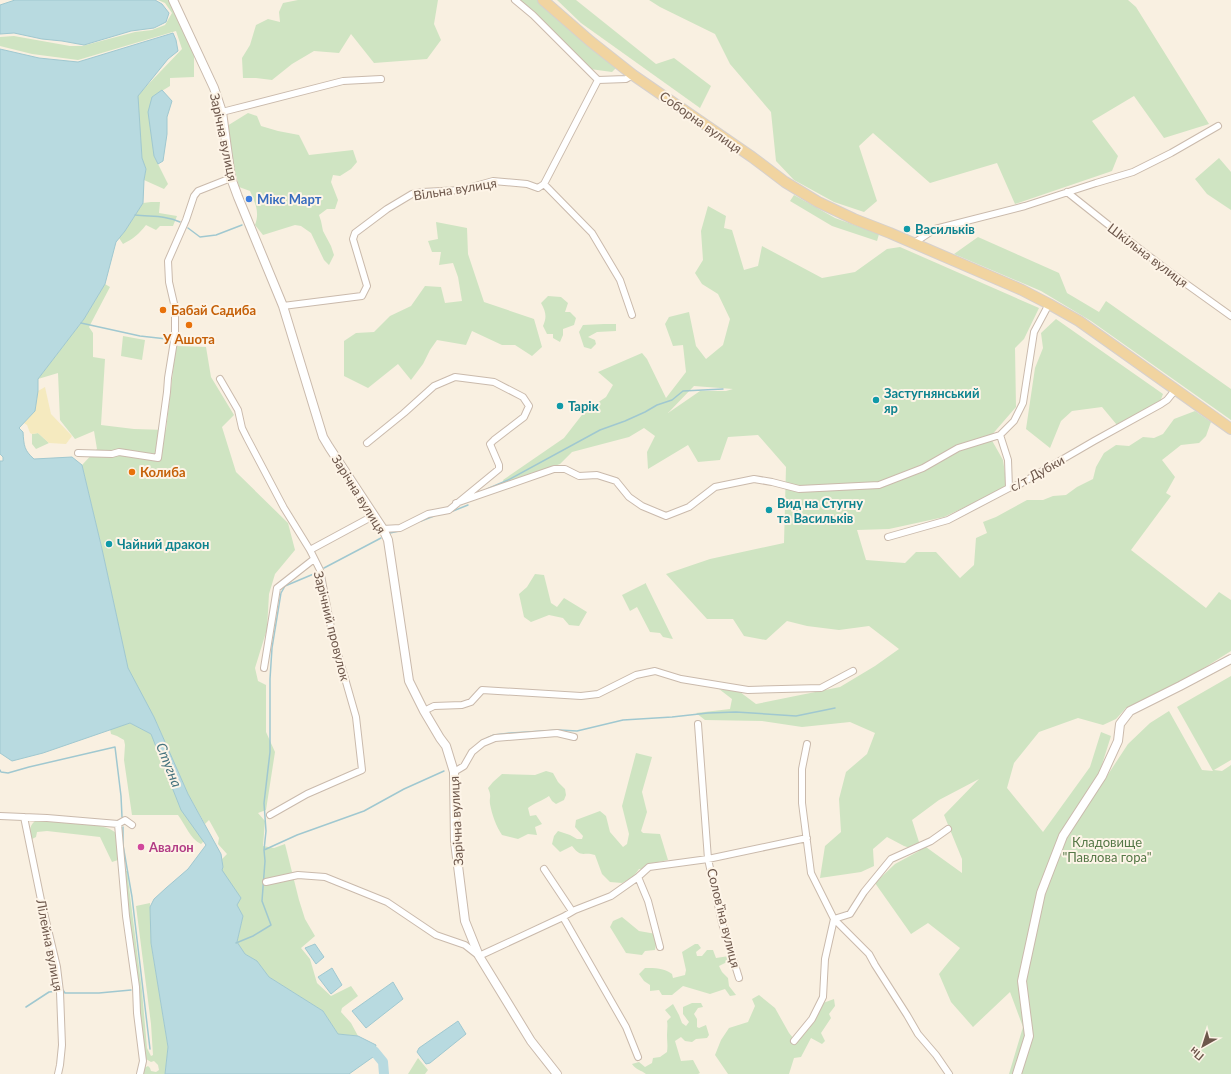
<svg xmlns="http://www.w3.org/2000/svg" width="1231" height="1074" font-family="Lato,sans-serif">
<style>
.green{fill:#cfe4c2;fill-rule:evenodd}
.sand{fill:#f5eabf}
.water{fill:#b8dae0;stroke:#a0c8d0}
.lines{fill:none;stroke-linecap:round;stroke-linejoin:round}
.stream{stroke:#a0c8d0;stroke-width:1.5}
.river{stroke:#b8dae0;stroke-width:10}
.minor-casing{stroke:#cabaac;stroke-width:8}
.tertiary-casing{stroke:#cabaac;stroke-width:10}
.primary-casing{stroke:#d6d0cd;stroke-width:12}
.minor{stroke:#fff;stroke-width:6}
.tertiary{stroke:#fff;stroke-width:8}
.primary{stroke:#f1d4a0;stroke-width:10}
.shop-dot{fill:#3f7fe0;stroke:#fdf4e7;stroke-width:1.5}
.culture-dot{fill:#0f9aa8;stroke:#fdf4e7;stroke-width:1.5}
.food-dot{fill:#e8710a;stroke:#fdf4e7;stroke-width:1.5}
.hotel-dot{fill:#d1479c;stroke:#fdf4e7;stroke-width:1.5}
.labels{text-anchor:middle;stroke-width:4;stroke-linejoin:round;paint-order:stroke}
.street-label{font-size:13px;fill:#6d574b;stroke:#fdf4e7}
.shop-label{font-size:13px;font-weight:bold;fill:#366cbe;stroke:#fdf4e7;text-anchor:start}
.culture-label{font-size:13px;font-weight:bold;fill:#0d838f;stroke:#fdf4e7;text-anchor:start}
.food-label{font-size:13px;font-weight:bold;fill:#c56008;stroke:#fdf4e7;text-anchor:start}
.park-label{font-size:13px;fill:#557847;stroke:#fdf4e7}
.hotel-label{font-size:13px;font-weight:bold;fill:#b23c85;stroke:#fdf4e7;text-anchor:start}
.water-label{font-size:14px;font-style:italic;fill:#47747f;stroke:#fdf4e7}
</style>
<rect width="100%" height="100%" fill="#f9f0e1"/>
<path class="green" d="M158,0H169L178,17L194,55V77L170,78V86L152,97L154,156L168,184L164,189L144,180L146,169L142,159L137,96L182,49L176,31L78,60L32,54L0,46V37L14,36L70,46H82L135,32L152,30L165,25L172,13L165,3Z
M298,0H438L434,24L441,40L427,59L374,63L351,34L339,53L314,51L292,64L272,80L256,78H243L242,58L250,45L256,25L268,19L280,22L279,12L283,3Z
M520,0H538L616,68L612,72L590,69L535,12Z
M557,0H576L656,64L674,58L711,86L700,108L581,23Z
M649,0H1128L1136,7L1209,124L1164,138L1134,96L1092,121L1118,156L1112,171L1015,204L997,163L930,183L873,133L859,146L877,201L864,212L834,202L794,180L776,161L771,112L730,64L715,34L660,7Z
M248,113L257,116L261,126L278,131L299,135L309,155L353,150L357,162L351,169L340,176L333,175L331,182L338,200L335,209H327L319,215L321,221L323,231L331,246L334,255L329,265L324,260L311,233L301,226L295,225L263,235L255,225C260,212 255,203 250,191L239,187L234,167L227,126Z
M1219,158L1231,172V210L1207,194L1195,179Z
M794,195L835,218L879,234L877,241L832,226L790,201Z
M151,202H160L159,213L177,216L173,226H160L156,230L146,225C139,234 133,239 123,244L119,238L125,231L143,203Z
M708,206L726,216L724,228L732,230L744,270L758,266L762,246L822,278L855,272L887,249L900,247L1039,308L1024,339L1015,348L1016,407L990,437L1003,460L1007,487L944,517L889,529L857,530L866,560L905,563L916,552H936L960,578L974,565L976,538L987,533L983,522L996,517L1027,500H1043L1053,496L1066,495L1077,487L1093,479L1096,467L1104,453L1116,445L1129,446L1143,437L1154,438L1163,434L1174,419L1195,411L1211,422L1206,436L1199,443L1181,445L1162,460L1175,477L1166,493L1171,496L1131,550L1206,608L1219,592L1231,600V651L1188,678L1126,708L1116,719L1103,725L1078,718L1039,732L1014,763L1007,788L1043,832L1090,767L1101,732L1111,736L1099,774L1105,779L1128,744L1150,723L1169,711L1202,770L1213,771L1177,707L1231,676V760L1214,770L1222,771L1231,765V1074H1009L1023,1027L1010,992L973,1027L951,1002L939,974L960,948L928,923L911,934L875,883L895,864L919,851L904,846L887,837L873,849L874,866L861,872L820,878L825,846L841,832L839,799L846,772L867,754L875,733L850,722L802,727L762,721L705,720L696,713L730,709L732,699L719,689L740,692L756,704L840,687L875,666L899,649L869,626L839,630L807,626L787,621L766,640L744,636L733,619H707L666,574L710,559L784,543L786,467L758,435L728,437L720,460L698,462L688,445L648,469L647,452L655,436L644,428L629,437L572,452L560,464L504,485L503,480L564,438L585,411L606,397L613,385L598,372L642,353L647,359L666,398L686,372L683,345L673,346L665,324L669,317L689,312L696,346L706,359L723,345L730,319L718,294L702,284L695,273L703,260L701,231ZM694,386L733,389L726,391H700L668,413ZM979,779L944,815L962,859V873L919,842L912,820L939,800Z
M436,222L467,228L468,254L484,302L534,319L542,347L532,356L515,345H502L472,331L466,345L437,340L430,350L423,364L411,380L398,364L368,388L344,376V341L356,333L374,332L390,316L411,306L425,286L441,287L445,303L462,301L458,277L453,263L439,265L441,252H432L428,241L438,239Z
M978,237L1059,273L1067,293L1099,312L1106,301L1231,389V420L1091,321L1041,291L954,254Z
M105,284L110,287L89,327L93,333V357L105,359L101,425L134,429L166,430L176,346L206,347L211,377L234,415L222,427L236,472L288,523L295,550L275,574L269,594L267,629L255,668L258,681L266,685V732L275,752L266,810L258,813L265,821L263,846L274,848L285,844L299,900L305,919L315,936L301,948L310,959L317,983L331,996L351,986L358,996L342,1008L341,1012L351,1023L358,1036L338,1034L323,1011L269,977L257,961L245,954L237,942L243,916L237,905L241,898L221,870L223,867L222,859L227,854L218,844L219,838L209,820L205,824L188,794L154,717L128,669L102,549L82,465L97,449L94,431L75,439L60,420L58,373L38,379L84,319Z
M548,296L561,297L568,303L565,312H570L576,318L574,325L563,329V335L560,342L553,338V334H547L543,326C547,317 546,312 541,303Z
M1056,319L1163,394L1160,402L1117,425L1102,407L1072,411L1061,421L1050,448L1026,429L1035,368L1043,348L1041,333Z
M604,324H616V331L597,332L588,337L595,340L596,344L591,349L584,347L579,332L583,325Z
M123,336L145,340L142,360L121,356Z
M38,433L49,443L36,449L32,444V434Z
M535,574L544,575L551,603L557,607L564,598L587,612L579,626L569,625L563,618L549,615L531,622L524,617L519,594L527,587Z
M646,583V584L673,639L663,637L660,633L650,632L637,607L630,611L622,595Z
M130,723L151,734L202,836L204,841L201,844C190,839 185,824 178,815H132L124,760L125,745L124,740L117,736L111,734L110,729Z
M636,753L652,757L642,792L647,812L641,831L643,833L660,834L668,860L648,864L643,869H639L633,877L622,883L610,882L602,874L595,855C583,851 582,859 572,846L560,852L552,844L554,836L558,831L570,835L577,839H582L583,836L575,827L576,820L600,811L606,816L610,832L623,847L627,844L629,834L622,806Z
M546,771L553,773L558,782L565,789L566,795L564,800L556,804L552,801L549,796C542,801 534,803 528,808L530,816L536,815L542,824L535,827L537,835L528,834L518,839L502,835C496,826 492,815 490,804C489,797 492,797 488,788L493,782L502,774L535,775Z
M35,821C53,822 104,821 116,833L118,860L112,862L100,837L47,831L37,832L36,837L32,839C29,832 29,826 35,821Z
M124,871H127L142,991L147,1048L151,1056L153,1055L151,1024L136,906L150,903L151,943L168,1047L165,1074H142L144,1068L148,1066L150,1068L151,1071L156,1072L159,1070L158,1065L154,1061L151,1062L146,1059L143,1047Z
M622,917L639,931L656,934V945L655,950L645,951L642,955L626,953L610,927L613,921Z
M695,944H698L701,948L696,952L697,956H702L707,950H713L716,958L729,956L731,960L719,966L722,972L728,978L729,986L736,995L730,996L725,989L710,994L683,986L672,995H662L659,990L650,991V985L644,981L639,974L645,968C655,968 664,968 672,974L673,978L685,975L686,970L682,952Z
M759,995L775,1008L789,1033L794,1039L823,1003L834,999L835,1006L829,1014L831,1018L821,1033L825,1041L822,1044L811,1038L801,1057L794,1058L789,1074H728L715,1055L721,1040L729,1028L748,1022L755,1006L752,999Z
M692,1003H701L703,1007L698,1008L694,1014L697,1019V1027L699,1028L706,1025L709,1035L707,1038L696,1039L692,1042L685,1041L681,1037L675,1041L681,1061L693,1060L700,1073L698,1074H646C641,1070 636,1070 632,1064L639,1062L645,1067L652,1063L653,1058L660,1057L667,1052C668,1045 667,1042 667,1035C667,1030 668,1026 667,1021L671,1017L665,1010L673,1004L679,1015L682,1023L686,1026L689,1022L683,1014V1007Z
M418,1058L428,1070L425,1074H408Z"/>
<path class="sand" d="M45,387L51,414L72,436L66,444L49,443L38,433L32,434L30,433L27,425L24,423L35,411L38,391Z"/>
<path class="water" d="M15,0H155L162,4L169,13L166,22L154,28L131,31L84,45L62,41L42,39L14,33L0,34V5Z
M173,33L176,40L178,51L168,59L138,96L142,158L146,169L144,180L143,203L125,231L116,242L105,284L84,319L38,379V391L35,411L19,428L23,432C24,446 24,450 34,459L72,457L82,465L102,549L128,668L154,717L188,794L221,854L223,867L222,870L241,898L237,905L243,916L237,942L245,954L257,961L269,977L323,1011L338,1034L358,1036L376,1045L373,1057L349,1074H165L168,1047L151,943L150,907L154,899L166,888L188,869L206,845L181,810L151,734L130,723L43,753L12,761L0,753V461H3V457L0,454V49L39,58L78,62Z
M162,90L172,101L167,117V134L163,161L158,164L154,156L148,112L152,97Z
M315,944L324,957L316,964L305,948Z
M332,968L342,985L331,994L318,977Z
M393,982L403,999L366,1028L352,1011Z
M458,1021L466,1034L430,1063L426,1064L417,1052L419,1048Z"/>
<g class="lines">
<path class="stream" d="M135,215C151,217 165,215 180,222
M188,228L200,237L216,235L242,225
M81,323L140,336L167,339
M487,489L508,480L600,430L625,421L645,412L657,405L672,400L683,391L723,389
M453,511L468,505
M421,521L434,516
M390,533L399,531
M324,568L381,538
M487,738L494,735L511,733L559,730L577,731L623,720L672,717L708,713L736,712L796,716L835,708
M0,770L1,772L8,773L29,767L115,747L121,796L122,817
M123,827V845L132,897L150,1049
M264,850L266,831L264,803L270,752V679L272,648L281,593L285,586L316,573
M236,943L253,936L271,925L262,901L265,861L264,850L297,835L364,811L404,789L444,771
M63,990L65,993H99L131,990
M26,1007L49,992L58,991"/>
<path class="river" d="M361,1047L374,1051L383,1062L384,1074"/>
<g class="minor-casing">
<path id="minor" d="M515,0L533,15L598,80L626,79L633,75
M222,112L343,81L381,79
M544,184L592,233L620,280L632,315
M1067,192L1106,223L1171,273L1231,316
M914,243L935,229L1025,206L1096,183L1133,172L1171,153L1218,126
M283,306L362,296L367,286L353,239L355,233L387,209L412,194L422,192L461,190L493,181L527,184L538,188L544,184L598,80
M220,379L238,410L242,428L247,438L284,508L310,550L320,570L332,633L356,717L362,770L307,794L270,815
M367,443L404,413L434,386L455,377L494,382L523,397L529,406L524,417L494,440L490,444L499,465V469L449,510L428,514L400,528L383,529
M78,453L112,454L119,452L158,458L167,392L168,378L175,335V308L169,282L168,261L186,220L194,196L198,191L231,178
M1009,488L1008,460L1000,435L1014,421L1023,403L1034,332L1049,304
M456,503L554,469H565L579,476L597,475L616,481L629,497L642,506L666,516L689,507L715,487L754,479L772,482L799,489L879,485L923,468L958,448L1000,435
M888,537L948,520L1009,488L1020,484L1094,441L1161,404L1167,400L1176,389
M310,550L373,516
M264,668L277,588L314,559
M424,711L434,706L462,705L471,702L482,690L581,696L598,694L636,675L655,671L681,679L748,690L821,688L853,671
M698,724L708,859L722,923L739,978
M807,744L802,769V803L811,873L834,919L869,954L875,965L907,1015L918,1034L936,1055L949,1074
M454,772L464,766L472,752L483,743L495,738L557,733L574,737
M0,816L47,818L118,824L125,820L132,825
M24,817L41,900L57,967L60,992L62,1045L60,1065L58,1074
M118,824L126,916L136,987L137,1013L143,1061L140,1074
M544,869L572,911
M638,877L648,901L660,947
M266,882L298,875L325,877L387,902L436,935L465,945L479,956L563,917L575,910L611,896L638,877L649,867L708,859L807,838
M563,917L626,1027L638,1057
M834,919L850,914L864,892L891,859L931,841L948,829
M794,1041L812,1019L823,997L825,959L834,919"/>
</g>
<g class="tertiary-casing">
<path id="tertiary" d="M173,0L214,88L222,112L231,178L238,197L283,306L323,437L329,447L383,529L388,540L409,681L424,711L440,738L446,746L454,772L455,842L465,921L479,956L531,1041L557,1074
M1017,1074L1029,1036L1022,981L1041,893L1063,836L1102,776L1118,741L1120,724L1130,711L1180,686L1231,659"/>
</g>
<g class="primary-casing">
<path id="primary" d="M543,0L590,41L633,75L752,157L785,182L818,202L854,219L890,233L1022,290L1049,304L1079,321L1110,343L1231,429"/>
</g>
<use href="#minor" class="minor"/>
<use href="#tertiary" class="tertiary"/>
<use href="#primary" class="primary"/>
</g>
<circle class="shop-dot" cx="249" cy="199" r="4"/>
<g class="culture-dot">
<circle cx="907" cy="229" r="4"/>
<circle cx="876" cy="400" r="4"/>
<circle cx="560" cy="406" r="4"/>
<circle cx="769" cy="510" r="4"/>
<circle cx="109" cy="544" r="4"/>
</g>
<g class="food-dot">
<circle cx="163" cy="310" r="4"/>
<circle cx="189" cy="325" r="4"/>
<circle cx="132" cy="472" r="4"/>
</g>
<circle class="hotel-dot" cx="141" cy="847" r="4"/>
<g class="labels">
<g class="street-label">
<text transform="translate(701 122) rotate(35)" y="5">Соборна вулиця</text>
<text transform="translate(224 137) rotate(78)" y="5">Зарічна вулиця</text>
<text transform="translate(455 189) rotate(-9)" y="5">Вільна вулиця</text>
<text transform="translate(1148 255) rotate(37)" y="5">Шкільна вулиця</text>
<text transform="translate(1037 473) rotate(-29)" y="5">с/т Дубки</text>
<text transform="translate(359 494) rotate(58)" y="5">Зарічна вулиця</text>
<text transform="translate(332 626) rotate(76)" y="5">Зарічний провулок</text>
<text transform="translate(456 821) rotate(-93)" y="5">Зарічна вулиця</text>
<text transform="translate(724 918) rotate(76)" y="5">Соловʼїна вулиця</text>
<text transform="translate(50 945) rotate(79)" y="5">Лілейна вулиця</text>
</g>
<g class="shop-label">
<text x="257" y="204">Мікс Март</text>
</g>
<g class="culture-label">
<text x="915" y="234">Васильків</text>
<text x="884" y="398">Застугнянський<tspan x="884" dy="15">яр</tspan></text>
<text x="568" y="411">Тарік</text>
<text x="777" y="508">Вид на Стугну<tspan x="777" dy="15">та Васильків</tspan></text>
<text x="117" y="549">Чайний дракон</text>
</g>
<g class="food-label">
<text x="171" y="315">Бабай Садиба</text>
<text x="189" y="344" text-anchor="middle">У Ашота</text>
<text x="140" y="477">Колиба</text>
</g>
<g class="park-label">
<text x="1107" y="847">Кладовище<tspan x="1107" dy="15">"Павлова гора"</tspan></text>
</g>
<g class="hotel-label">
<text x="149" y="852">Авалон</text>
</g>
<g class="water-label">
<text transform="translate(169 765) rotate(68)" y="5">Стугна</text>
</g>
</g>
<g transform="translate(1203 1046) rotate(219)" stroke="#fdf4e7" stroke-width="3" paint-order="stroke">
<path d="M0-3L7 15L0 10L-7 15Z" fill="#6d574b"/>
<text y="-6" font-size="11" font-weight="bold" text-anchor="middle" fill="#6d574b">Пн</text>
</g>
</svg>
